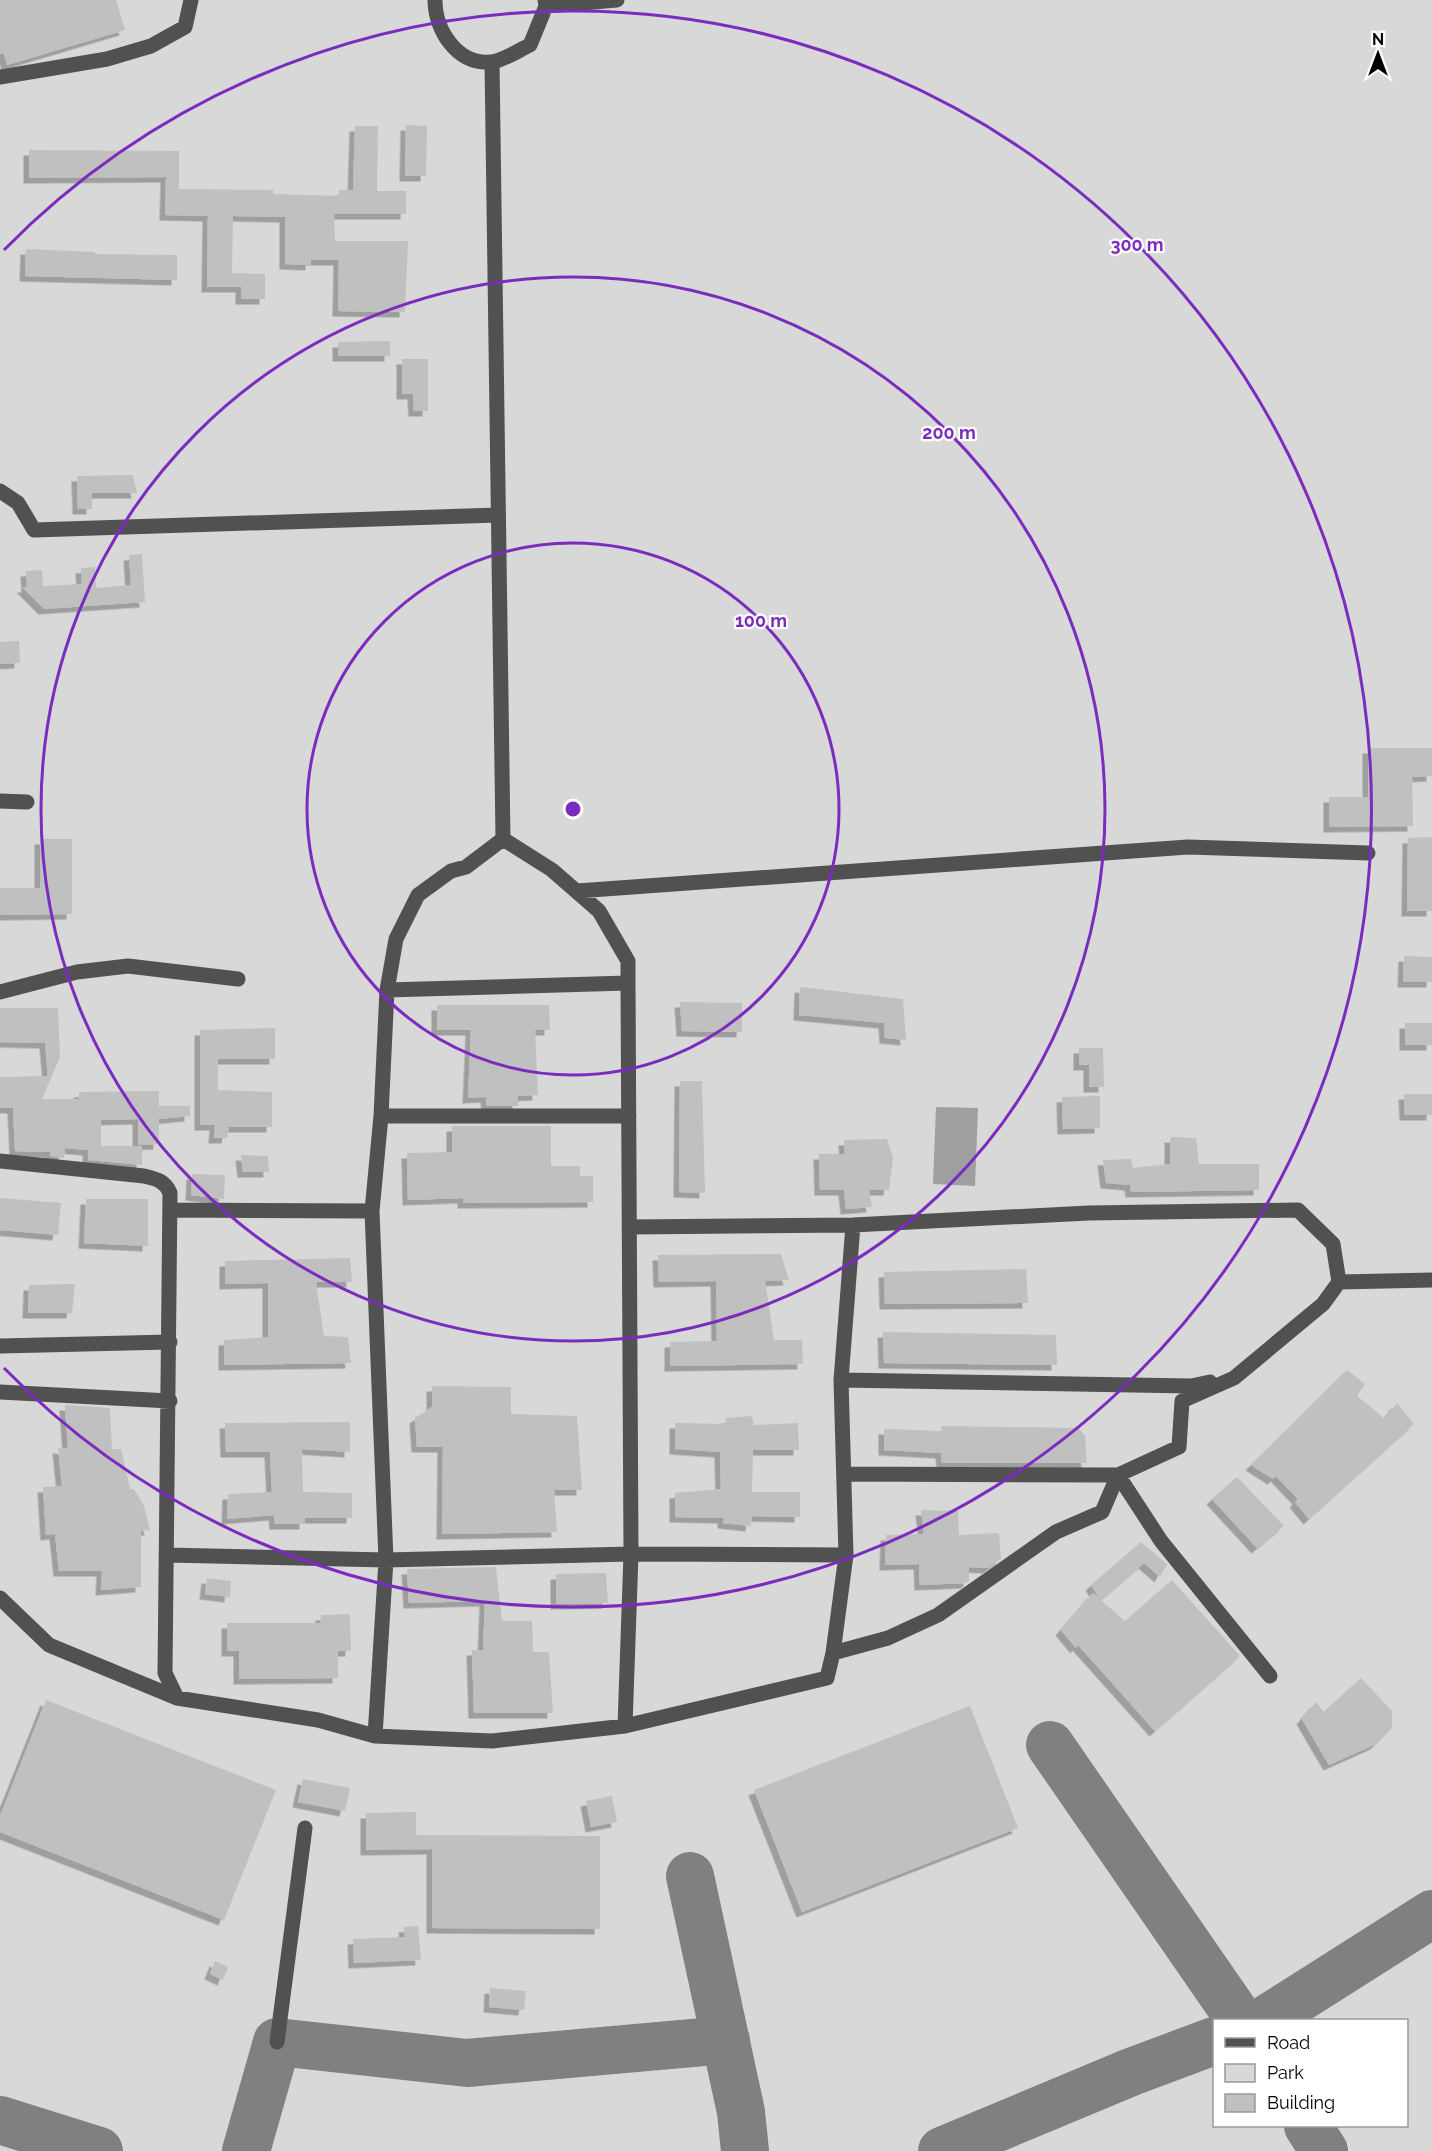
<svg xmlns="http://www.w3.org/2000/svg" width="1432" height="2151" font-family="Raleway,sans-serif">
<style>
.green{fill:#d8d8d8;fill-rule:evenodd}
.water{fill:#9f9f9f}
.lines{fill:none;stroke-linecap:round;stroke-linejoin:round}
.taxiway{stroke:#808080;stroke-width:48}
.building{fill:#c0c0c0;filter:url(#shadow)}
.minor{stroke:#515151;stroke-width:15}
.ring{fill:none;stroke:#7b2cbf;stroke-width:3}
.centre{fill:#7b2cbf;stroke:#fff;stroke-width:3}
.ring-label{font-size:18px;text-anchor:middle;font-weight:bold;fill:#7b2cbf;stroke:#fff;stroke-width:4.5;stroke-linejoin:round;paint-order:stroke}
</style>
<defs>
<filter id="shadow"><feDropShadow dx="-5.5" dy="5.5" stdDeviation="0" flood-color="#0004"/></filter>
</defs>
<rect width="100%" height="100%" fill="#fff"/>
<path class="green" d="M0,0H1432V2151H0ZM1214,2020H1406V2126H1214Z"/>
<path class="water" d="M936,1107L978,1108L975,1186L933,1184Z"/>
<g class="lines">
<path class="taxiway" d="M1050,1745L1240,2020
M690,1876L741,2112L745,2151
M1265,2020L1432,1914
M0,2120L99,2151
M1308,2126L1324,2151
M246,2151L277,2042L467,2063L726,2040
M942,2151L1131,2072L1214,2041"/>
</g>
<path class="building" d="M0,0H116L125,30L7,65L4,53L0,54Z
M406,125L427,126L426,176H405Z
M355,126H378L377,191H406V214H334L335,241H408L405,312L338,311L339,260H311V265L285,264V217L233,216L232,273L265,274V299H241V287H207L208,216L165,215L166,177L29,178V150L179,151V189L273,190V194L339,196V190H353Z
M26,249L95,252V254L177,255V280L25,276Z
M390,341V356H338V342Z
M402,359H428V411H414L413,394H402Z
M133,475L137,493H92V509H78L77,476Z
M142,554L145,602L44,609L22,587H27L26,571L42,570L43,586L82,584L81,568L95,567L96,588L131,585L129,555Z
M19,641L20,663L0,664V642Z
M1368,748H1432V776L1412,777L1413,826L1329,827V797H1368Z
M1432,837V911H1407L1408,838Z
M40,839H72V914L0,915V888H40Z
M1404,956L1432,957V982H1403Z
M800,987L903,999L906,1040L885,1038L884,1023L799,1015Z
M680,1002L742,1003V1032L682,1031Z
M437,1005H549L550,1030H535L538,1095L518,1096V1106H487L486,1097L468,1098L471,1030H437Z
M0,1008H58L60,1057L42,1099H79V1092L159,1091V1106H190V1116L159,1119V1144L138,1145V1119L101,1120V1146H142V1165L88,1160V1150L65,1148L64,1158L50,1156V1152L15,1151L13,1108H0V1077L48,1076L45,1043L0,1042Z
M1405,1023H1432V1045H1405Z
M275,1028V1059H218V1090L272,1092V1127H229L227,1138H214L215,1125H200V1030Z
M1079,1048H1103L1104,1087H1089V1065H1079Z
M680,1081H702L705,1193L679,1192Z
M1404,1094H1432V1115H1405Z
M1100,1096V1128L1063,1129L1062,1097Z
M452,1126H551V1166H580V1176H593V1202L463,1203V1198L408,1200L407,1153L452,1152Z
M1170,1137L1196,1138L1199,1164H1259V1190L1131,1192L1130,1185L1106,1183L1103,1160L1131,1159L1133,1168L1170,1164Z
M887,1139L893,1158L889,1190H869L872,1207L846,1209L844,1190H820L819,1154H845L844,1140Z
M241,1155L268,1156L269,1172H243Z
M192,1174L225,1175L224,1199L191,1195Z
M0,1198L61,1203L58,1235L0,1230Z
M86,1199H148V1246L84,1243Z
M781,1254L789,1280L765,1281L774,1340H802L803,1364L670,1366V1342L717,1341L716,1281L659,1282L658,1255Z
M350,1258L352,1282H316L324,1336L348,1337L351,1363L224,1365V1340L268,1337V1283L225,1284V1261Z
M1026,1269L1028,1303L885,1304L884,1272Z
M75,1284L72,1313H28L29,1285Z
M883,1332L1056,1335L1057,1365L884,1363Z
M1347,1370L1365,1384L1357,1396L1385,1419L1397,1403L1414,1424L1309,1519L1295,1502L1298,1499L1276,1476L1273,1479L1251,1465Z
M432,1386L511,1387V1414L577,1416L582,1490H554L557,1532L442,1534L443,1447H417L415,1418L432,1407Z
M65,1405L110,1408L112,1449H121L130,1489H134L144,1506L150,1530L141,1531V1587L101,1590L102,1571H59L55,1534L46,1535L43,1487L62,1486L58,1448L68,1449Z
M752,1416L754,1425L798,1423L799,1450H753L752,1492H800V1517L752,1516L751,1526L723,1523V1518L675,1517V1493L721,1489L720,1452L675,1449V1423L726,1424V1418Z
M350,1422V1452L302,1449L303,1492L352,1493V1518H305V1524H275L274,1515L227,1519L228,1494L272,1492L270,1452H226L225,1423Z
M941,1426L1079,1428L1085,1436L1087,1463H942L941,1453L884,1450V1429L941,1431Z
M1237,1477L1284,1526L1257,1548L1212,1499Z
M921,1510L958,1511L959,1535L999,1533L1001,1559L988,1568L969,1567V1581L966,1583L920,1585L919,1564L885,1565L886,1535L924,1534Z
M1141,1542L1167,1564L1160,1577L1144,1563L1101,1600L1091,1585Z
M496,1567L502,1621H532L533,1652H549L553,1713H474L472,1650H483L485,1601L409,1603L407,1569Z
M606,1573L608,1603L556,1604V1574Z
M207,1578L231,1581L230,1597L205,1594Z
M1172,1580L1240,1656L1155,1731L1078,1645L1076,1648L1061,1630L1093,1593L1125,1621Z
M350,1614L351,1651H338V1678L239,1679V1651H227V1623H320L321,1615Z
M1361,1678L1392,1711V1728L1376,1744L1329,1765L1302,1719L1316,1702L1324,1712Z
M46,1700L276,1790L224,1920L0,1832V1816Z
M970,1706L1018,1828L802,1912L754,1790Z
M303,1779L350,1788L345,1811L298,1802Z
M612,1796L617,1822L591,1827L586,1801Z
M416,1812V1835L600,1836V1929L432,1928V1849L366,1850V1813Z
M418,1926L421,1960L354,1963L353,1939L405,1937L404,1927Z
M215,1961L228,1967L223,1980L210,1974Z
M490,1988L526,1991L524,2010L489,2007Z"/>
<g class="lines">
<path class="minor" d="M435,0C435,30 457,65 491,62C503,61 519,50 530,45L546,6L545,0
M546,6L617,0
M492,62L503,839L552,870L599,911L628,961V983L387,990L396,939L418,895L451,871L466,867L503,839
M0,77L107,59L151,46L185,27L191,0
M0,491L18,503L34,530L498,515
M0,801L27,802
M577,891L1188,847L1368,853
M0,992L77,972L128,966L238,979
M381,1116H629
M0,1161L144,1176C157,1179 165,1181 170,1193L165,1673L177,1698
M172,1210L372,1211
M629,1227L853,1225L1089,1213L1298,1210L1333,1244L1339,1282
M0,1346L170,1342
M841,1380L1191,1386L1210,1382
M0,1392L170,1401
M844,1474L1118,1475L1161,1541L1270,1676
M167,1555L386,1560L631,1554L846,1555
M0,1598L49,1645L177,1698L318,1720L375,1736L492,1741L625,1726L827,1678L833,1653L888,1638L938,1615L1056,1532L1102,1512L1118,1475L1179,1447L1182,1401L1234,1378L1323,1304L1339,1282L1432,1280
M833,1653L846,1555L841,1380L853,1225
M625,1726L631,1554L628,983
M375,1736L386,1560L372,1211L381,1116L387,990
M277,2042L305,1828"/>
</g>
<g class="ring">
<circle cx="573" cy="809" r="266"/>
<circle cx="573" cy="809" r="532"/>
<path d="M4 250A798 798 0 1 1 4 1368"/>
</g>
<circle cx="573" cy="809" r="9" class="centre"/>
<g class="ring-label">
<text x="1137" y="251">300 m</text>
<text x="949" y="439">200 m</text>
<text x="761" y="627">100 m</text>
</g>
<rect x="1213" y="2019" width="195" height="108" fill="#ffffff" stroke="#999999" stroke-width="1.5"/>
<rect x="1225" y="2038" width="30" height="9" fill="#515151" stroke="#999999" stroke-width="1.5"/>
<text x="1267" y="2049" font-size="18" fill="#000000">Road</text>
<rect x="1225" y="2064" width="30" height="18" fill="#d8d8d8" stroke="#999999" stroke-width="1.5"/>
<text x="1267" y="2079" font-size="18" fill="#000000">Park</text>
<rect x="1225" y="2094" width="30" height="18" fill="#c0c0c0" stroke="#999999" stroke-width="1.5"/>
<text x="1267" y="2109" font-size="18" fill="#000000">Building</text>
<g transform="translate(1378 54)" stroke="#ffffff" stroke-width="4.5" paint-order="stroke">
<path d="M0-4.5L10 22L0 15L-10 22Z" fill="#000000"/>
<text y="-9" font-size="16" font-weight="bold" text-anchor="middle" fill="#000000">N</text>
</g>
</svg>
